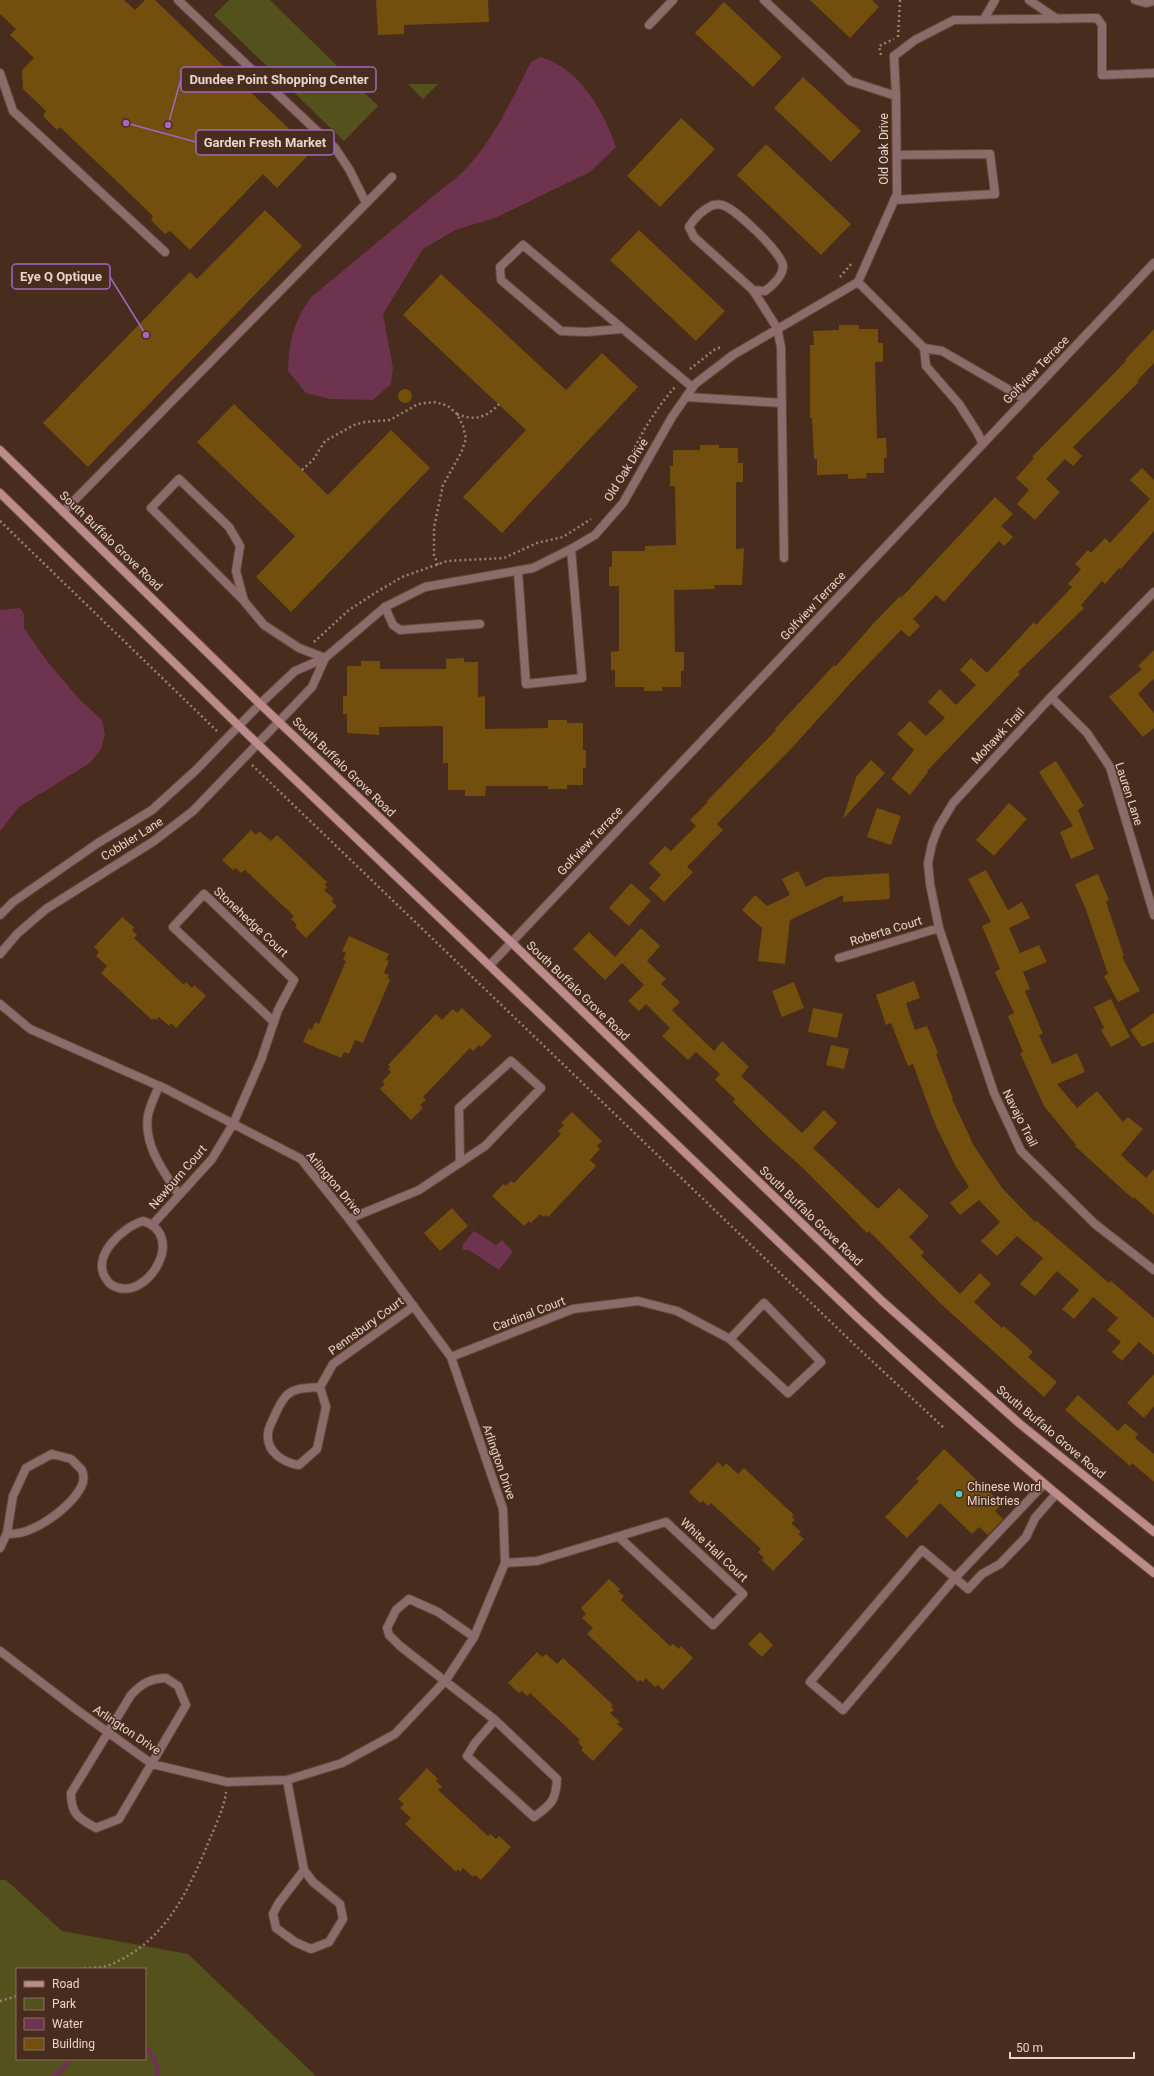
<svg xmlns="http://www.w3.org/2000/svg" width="1154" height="2076" font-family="Roboto,sans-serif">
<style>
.green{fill:#54521c;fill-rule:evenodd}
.water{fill:#6d334f}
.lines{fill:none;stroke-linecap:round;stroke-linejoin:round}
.stream{stroke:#6d334f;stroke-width:5}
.building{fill:#724f0c}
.lane-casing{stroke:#654a3c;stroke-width:10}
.street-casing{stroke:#654a3c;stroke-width:10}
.secondary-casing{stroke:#654a3c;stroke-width:10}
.path{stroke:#998175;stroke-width:2.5;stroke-dasharray:2 3;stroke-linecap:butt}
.lane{stroke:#8b6c6b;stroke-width:8}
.street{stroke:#8b6c6b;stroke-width:8}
.secondary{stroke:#bc8b8a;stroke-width:8}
.poi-dot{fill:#53cdcb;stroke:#482c1d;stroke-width:1.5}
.labels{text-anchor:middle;stroke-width:3;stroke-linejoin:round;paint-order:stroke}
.street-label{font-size:12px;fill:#e7d4cb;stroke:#482c1d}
.poi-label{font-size:12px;fill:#e7d4cb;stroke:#482c1d;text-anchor:start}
.leader{fill:none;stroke:#a167c3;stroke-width:1.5}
.callout-dot{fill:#a167c3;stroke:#482c1d;stroke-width:1.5}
.callout{fill:#482c1d;stroke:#a167c3;stroke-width:1.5}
.callout-label{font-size:13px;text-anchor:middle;font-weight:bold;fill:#e7d4cb}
</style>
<rect width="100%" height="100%" fill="#482c1d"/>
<path class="green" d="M229,0H270L378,106L344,141L214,15Z
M408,84H438L423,99Z
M0,1880H6L62,1931L188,1954L316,2076H0ZM17,1969H145V2059H17Z"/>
<path class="water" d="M541,57C579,68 604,111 616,147L590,172L495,218L455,230L423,249L383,314L393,368L391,384L373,400L330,399L306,393L288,371C290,337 292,327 310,298L443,188C486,159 508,106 531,62Z
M20,608L24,614V628L47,661L79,699L102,720L105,735L101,749L90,763L19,807L0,831V610Z
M474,1231L496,1245L502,1240L513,1252L499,1270L469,1250H463V1244Z"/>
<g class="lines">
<path class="stream" d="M145,2048C153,2053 159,2067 157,2076
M53,2076L65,2067L68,2059"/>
</g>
<path class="building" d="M0,0H124L135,10L145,0H155L312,151L277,188L263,174L190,250L170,231L165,234L151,220L153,217L152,215L60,127L57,130L43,116L46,111L23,89L22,70L34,58L10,35L16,29L0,14Z
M376,0H488L489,22L404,25V34L378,35Z
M810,0H872L879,7L850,38Z
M724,2L782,57L753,87L695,33Z
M803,77L861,131L831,162L774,108Z
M681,118L715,149L660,207L627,176Z
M766,144L851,224L821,255L737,175Z
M265,210L302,246L88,467L43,423L190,272L197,279Z
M639,230L725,311L696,341L610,260Z
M441,274L566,390L602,353L638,387L502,533L463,497L526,430L403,315Z
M839,325H859V329H878V343H883V362H875L877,438H886L887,458H884V473H866L867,478L848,479V474L817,475V459H814L812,418H810V345H814L813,331L839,330Z
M1154,329V363L1137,381L1139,382L1073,447L1082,456L1073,466L1065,459L1046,479L1060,492L1035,520L1017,504L1029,490L1016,478L1034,458L1032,457L1126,361L1125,360Z
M398 396a7 7 0 1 1 14 0a7 7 0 1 1-14 0Z
M234,404L328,495L391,430L430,468L291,612L256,577L295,536L197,442Z
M700,445H719V448H738V463H743V482H736V549L744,548L742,585H714L715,589L674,590L675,652H684V671H681V687H662V691H644V687H615V670H611V652L619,651V586H609V567H612V551H645V546L676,545L675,486H670V466H673V450H700Z
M1142,468L1154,480V531L1121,569L1119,568L1105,584L1102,581L1081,605L1084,608L1018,672L1020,674L927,771L928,772L910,795L891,779L914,750L897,734L910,721L926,736L945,718L928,702L940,689L956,705L976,685L960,670L971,658L987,673L1034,622L1036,625L1072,587L1068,584L1081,569L1075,564L1088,550L1091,553L1105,538L1110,543L1150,499L1130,480Z
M995,497L1013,514L1001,526L1013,537L1004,546L999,541L944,602L936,595L913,619L920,626L909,637L901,630L856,677L790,750L717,824L723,830L687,867L693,872L664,902L649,888L661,875L649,863L665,846L671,851L696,826L690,820L708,802L707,801L776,730L775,729L834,665L836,666L873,624L900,596L901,598Z
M1154,650V681L1153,679L1138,694L1154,713V728L1143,737L1109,697L1142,669L1138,666Z
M464,658V662H478V697L485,696V729L548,728V720H567V723H583V750H586V768H583V785H567V789H548V786H486L485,796H465V790H448V763H443V726L379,727V735L347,733V714H343V696H347V666H361V661H380V669H446V659Z
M871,760L885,773L843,819L856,777Z
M1056,761L1084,806L1078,810L1094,849L1071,859L1060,832L1073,826L1039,772Z
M1009,803L1027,819L994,856L976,840Z
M877,808L901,816L891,845L867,837Z
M251,830L256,835L259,831L271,841L277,835L327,882L325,884L327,887L324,890L334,899L331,901L337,906L306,938L295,927L297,925L291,919L294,916L245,870L241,873L236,868L233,870L222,860Z
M986,870L1008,910L1022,902L1030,918L1009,928L1020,953L1039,945L1047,962L1023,972L1030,989L1025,991L1043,1034L1039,1035L1052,1064L1077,1053L1085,1072L1057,1084L1077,1108L1097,1091L1123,1122L1128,1117L1143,1129L1121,1155L1146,1178L1154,1169V1215L1134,1197L1133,1199L1075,1146L1076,1145L1044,1106L1020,1053L1023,1052L1008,1016L1014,1013L995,972L1000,969L982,926L991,922L968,879Z
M798,871L806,887L826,877L889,873L890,899L843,902V895L790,920L785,964L758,961L762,928L742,910L755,895L767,906L790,895L782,879Z
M1098,874L1109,900L1106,902L1124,956L1122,957L1140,991L1118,1002L1104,976L1108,974L1086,910L1075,884Z
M631,883L651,901L629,926L609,908Z
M122,917L134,927L132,930L137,935L134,938L184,985L186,982L192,988L194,985L206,996L176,1028L171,1023L169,1026L159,1017L156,1020L154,1018L152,1020L101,973L107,966L96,956L99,952L94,947Z
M641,928L660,946L647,961L666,979L661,984L680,1002L672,1010L714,1051L722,1041L749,1067L741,1076L802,1133L824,1110L837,1123L813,1148L878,1209L899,1188L929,1216L909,1237L924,1252L921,1256L960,1294L980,1273L991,1284L974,1302L1002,1328L1004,1326L1033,1352L1028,1357L1057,1382L1044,1397L940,1303L869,1231L867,1233L804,1169L766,1135L733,1102L735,1099L715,1080L720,1074L696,1052L688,1060L662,1036L670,1028L646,1004L639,1011L628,1001L644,985L622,963L605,980L573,949L589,932L617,959L615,957Z
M349,936L389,954L386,960L389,961L384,973L389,975L388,978L390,980L363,1043L355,1040L349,1054L344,1052L341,1058L303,1042L309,1028L312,1030L315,1022L319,1024L346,961L343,960L346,953L342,951Z
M914,981L920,998L906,1003L915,1030L927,1026L938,1053L936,1054L953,1099H952L974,1146L1002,1188L1035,1222L1037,1221L1109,1283L1111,1281L1154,1318V1355L1139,1342L1122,1361L1112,1352L1121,1342L1107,1330L1118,1318L1093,1297L1074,1319L1062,1309L1079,1290L1057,1271L1035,1296L1020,1284L1043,1258L1017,1236L997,1256L981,1241L1000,1222L979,1200L960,1215L950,1203L969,1187L956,1167L935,1124L913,1064L908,1066L891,1023L886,1025L876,995Z
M794,982L804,1008L782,1017L772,991Z
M1111,999L1130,1037L1111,1047L1101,1030L1104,1028L1094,1007Z
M462,1008L492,1036L481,1047L479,1045L473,1051L470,1048L423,1097L426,1100L420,1105L423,1108L411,1120L380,1089L385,1084L382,1082L391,1072L388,1069L390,1067L388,1065L436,1014L442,1020L453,1009L457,1013Z
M813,1008L843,1014L837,1038L808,1032Z
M1154,1013V1042L1142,1047L1130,1030Z
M831,1045L849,1049L844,1069L826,1065Z
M572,1112L602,1141L597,1146L600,1149L590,1160L596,1166L548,1217L546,1215L544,1217L540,1214L531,1223L529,1221L524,1226L492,1196L503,1184L506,1186L511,1181L514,1183L561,1134L558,1131L564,1125L561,1123Z
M452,1208L468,1226L440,1251L424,1233Z
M1154,1374V1406L1144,1418L1127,1403Z
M1078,1395L1118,1431L1125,1423L1138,1434L1135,1438L1154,1454V1482L1132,1463L1130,1466L1065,1410Z
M944,1449L1002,1504L995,1511L1003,1519L988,1535L979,1527L972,1534L940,1503L907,1538L885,1517L919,1481L916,1479Z
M718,1462L723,1467L726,1463L738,1474L744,1468L794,1515L792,1517L795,1520L791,1523L801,1532L798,1534L804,1539L773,1571L762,1560L764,1558L758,1552L761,1549L711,1503L708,1506L703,1501L700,1503L689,1492Z
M609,1579L620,1589L618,1591L624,1596L621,1600L670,1646L673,1644L679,1649L681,1646L693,1658L663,1690L658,1685L655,1687L646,1678L643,1682L640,1680L638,1682L587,1634L593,1628L582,1618L586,1614L581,1608Z
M760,1632L773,1645L762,1657L748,1644Z
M537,1652L542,1657L546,1654L557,1664L563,1658L613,1705L611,1707L614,1710L610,1713L620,1722L617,1724L623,1729L593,1761L581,1750L583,1748L578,1742L580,1740L530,1693L527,1696L522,1691L519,1693L508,1683Z
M427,1768L438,1779L436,1781L442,1787L438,1790L488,1836L490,1834L496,1839L499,1836L511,1847L481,1880L475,1875L473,1877L463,1868L460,1872L458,1869L456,1872L405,1824L411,1818L400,1808L404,1804L398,1799Z"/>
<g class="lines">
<g class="lane-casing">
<path id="lane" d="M178,0L335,148L349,169L366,203
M1029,0L1057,19
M1135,0L1146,3L1154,1
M984,19L995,0
M649,25L673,0
M894,56L915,40L954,20L1097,18L1102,25V75L1154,73
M0,73L13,111L165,252
M894,200L995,194L990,154L897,155
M713,205C716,205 719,204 722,205C735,208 782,253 783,266C783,276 773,285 765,291L753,290L694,237L689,227C695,217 702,210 713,205Z
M777,328L781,347L784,558
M621,329L586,332L561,331L501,280L500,267L523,245L692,387
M686,397L782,403
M63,512L392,177
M518,571L526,684L582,678L571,549
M244,601L151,508L179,479L229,527L240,546L236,571L244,601L264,625L299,648L325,658
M385,607L393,625L400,630L480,624
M159,1086C155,1095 150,1106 148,1115C143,1145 164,1172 179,1195
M1044,1484L955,1578L922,1550L810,1682L843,1710L955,1578L968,1589L982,1574L1000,1564L1026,1537L1035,1518L1056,1494"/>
</g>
<g class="street-casing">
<path id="street" d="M764,0L850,81L896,96
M858,282L924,348L942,351L1025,399
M753,290L777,328
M924,348L926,366L959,404L977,432L983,444
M1154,592L1051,697L953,803L938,828L932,844L928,863L930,884L939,928L994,1093L1021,1151L1095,1224L1154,1270
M1051,697L1087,733L1110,767L1154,915
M0,915L13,902L98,843L152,810L196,770L260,704L295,671L325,658L385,607L425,587L533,568L571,549L595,535L623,503L672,417L695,384L733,355L858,282L897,194L896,96L894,56
M0,954L17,934L46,909L154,841L193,811L312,687L325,658
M839,958L939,928
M490,965L1154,263
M0,1004L30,1029L166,1089L301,1159L349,1219L451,1357L503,1509L505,1563L474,1637L446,1680L395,1734L342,1763L287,1780L227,1782L152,1764L77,1710L0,1651
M349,1219L419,1190L485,1146L541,1088L511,1061L459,1108L460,1163
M143,1221C187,1235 148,1300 116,1287C110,1285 108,1282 105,1277C92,1255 123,1227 143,1221Z
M153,1224L212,1159L233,1124L261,1060L278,1010L294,980L204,894L173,927L274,1022
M451,1357L573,1309L638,1301L677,1311L730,1339L788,1393L821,1362L764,1303L730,1339
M320,1387C309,1388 296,1387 287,1395C282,1400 277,1410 274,1417C272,1422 268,1428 268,1434C266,1452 284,1463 299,1465L317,1449L326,1407L320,1387L333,1364L414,1306
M0,1548L7,1533L13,1496L26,1468L52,1454L71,1459L82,1470C83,1473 84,1478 83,1482C77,1504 29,1539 7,1533
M505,1563L537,1561L666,1522L743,1594L713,1625L619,1537
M474,1637L438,1612L409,1599L396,1610L387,1628L389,1635L400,1646L495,1720L557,1779C556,1800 552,1804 534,1817L467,1756L475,1743L495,1720
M166,1678L178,1686L186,1705L119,1819L96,1828C78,1818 71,1814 71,1793L131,1695C142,1683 150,1679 166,1678Z
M287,1780L304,1870L313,1882L340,1904L343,1919L329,1942L311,1949L295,1942L276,1928L273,1914L278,1904L304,1870"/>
</g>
<g class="secondary-casing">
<path id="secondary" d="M0,450L260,704L511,942L882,1301L1020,1424L1154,1532
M0,493L239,726L857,1317C953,1407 1050,1491 1154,1573"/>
</g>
<path class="path" d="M898,37L900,0
M881,55L879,46L894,39
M840,277L852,263
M690,369L714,350L721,347
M457,414C475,421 486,418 499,404
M302,470L313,460L325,441L354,425L365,422L390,420L418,404L435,402L448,406L457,414L463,426L466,439L461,453L443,485L434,527V555L438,565
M623,475C635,443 652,413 675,387
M0,521L217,731
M314,642L349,610L375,593L402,577L447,561L504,558L537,543L563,537L591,519
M297,724L303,717
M252,765L857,1347L944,1428
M79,1969C90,1967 102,1969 112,1964C165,1941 188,1892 209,1841C215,1826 224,1809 226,1792
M0,2001L17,1996"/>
<use href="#lane" class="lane"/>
<use href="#street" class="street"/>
<use href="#secondary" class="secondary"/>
</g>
<circle class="poi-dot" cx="959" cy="1494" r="4"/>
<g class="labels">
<g class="street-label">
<text transform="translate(884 149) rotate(-90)" y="4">Old Oak Drive</text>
<text transform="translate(1036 370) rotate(-46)" y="4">Golfview Terrace</text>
<text transform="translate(626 470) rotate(-58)" y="4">Old Oak Drive</text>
<text transform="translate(111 541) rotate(44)" y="4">South Buffalo Grove Road</text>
<text transform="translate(813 606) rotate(-47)" y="4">Golfview Terrace</text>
<text transform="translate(998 736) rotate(-47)" y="4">Mohawk Trail</text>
<text transform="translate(344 767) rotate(44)" y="4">South Buffalo Grove Road</text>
<text transform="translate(1129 794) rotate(72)" y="4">Lauren Lane</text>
<text transform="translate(132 839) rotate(-32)" y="4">Cobbler Lane</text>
<text transform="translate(590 841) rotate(-47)" y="4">Golfview Terrace</text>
<text transform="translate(251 922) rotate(43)" y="4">Stonehedge Court</text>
<text transform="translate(886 931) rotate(-17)" y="4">Roberta Court</text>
<text transform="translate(578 991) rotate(44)" y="4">South Buffalo Grove Road</text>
<text transform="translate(1020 1118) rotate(63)" y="4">Navajo Trail</text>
<text transform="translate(178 1177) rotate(-49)" y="4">Newburn Court</text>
<text transform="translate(334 1183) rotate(50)" y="4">Arlington Drive</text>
<text transform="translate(811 1216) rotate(44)" y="4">South Buffalo Grove Road</text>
<text transform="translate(529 1314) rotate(-21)" y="4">Cardinal Court</text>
<text transform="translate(366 1326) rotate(-36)" y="4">Pennsbury Court</text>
<text transform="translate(1051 1432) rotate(40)" y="4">South Buffalo Grove Road</text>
<text transform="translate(499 1462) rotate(71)" y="4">Arlington Drive</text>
<text transform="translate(714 1550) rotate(43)" y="4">White Hall Court</text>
<text transform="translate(127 1730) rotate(34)" y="4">Arlington Drive</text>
</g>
<g class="poi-label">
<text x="967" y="1491">Chinese Word<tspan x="967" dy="14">Ministries</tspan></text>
</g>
</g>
<path class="leader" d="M168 125L181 79M126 123L196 142M146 335L110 277"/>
<g class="callout-dot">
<circle cx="168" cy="125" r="4"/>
<circle cx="126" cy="123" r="4"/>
<circle cx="146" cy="335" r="4"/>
</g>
<g class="callout">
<rect x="181" y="67" width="195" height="25" rx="4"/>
<rect x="196" y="130" width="138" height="25" rx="4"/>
<rect x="12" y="264" width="98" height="25" rx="4"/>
</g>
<g class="callout-label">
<text x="279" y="84">Dundee Point Shopping Center</text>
<text x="265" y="147">Garden Fresh Market</text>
<text x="61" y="281">Eye Q Optique</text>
</g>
<rect x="16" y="1968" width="130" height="92" fill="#482c1d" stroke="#886f63"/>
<rect x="24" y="1981" width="20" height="6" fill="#bc8b8a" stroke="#886f63"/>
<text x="52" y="1988" font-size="12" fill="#e7d4cb">Road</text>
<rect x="24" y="1998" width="20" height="12" fill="#54521c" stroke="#886f63"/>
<text x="52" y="2008" font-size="12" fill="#e7d4cb">Park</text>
<rect x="24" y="2018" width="20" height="12" fill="#6d334f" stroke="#886f63"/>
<text x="52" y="2028" font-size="12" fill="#e7d4cb">Water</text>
<rect x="24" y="2038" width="20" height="12" fill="#724f0c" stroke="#886f63"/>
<text x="52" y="2048" font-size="12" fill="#e7d4cb">Building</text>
<path d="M1010 2052v6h124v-6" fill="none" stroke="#e7d4cb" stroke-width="2"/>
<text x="1016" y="2052" font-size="12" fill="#e7d4cb" stroke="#482c1d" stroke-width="3" paint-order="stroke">50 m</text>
</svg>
